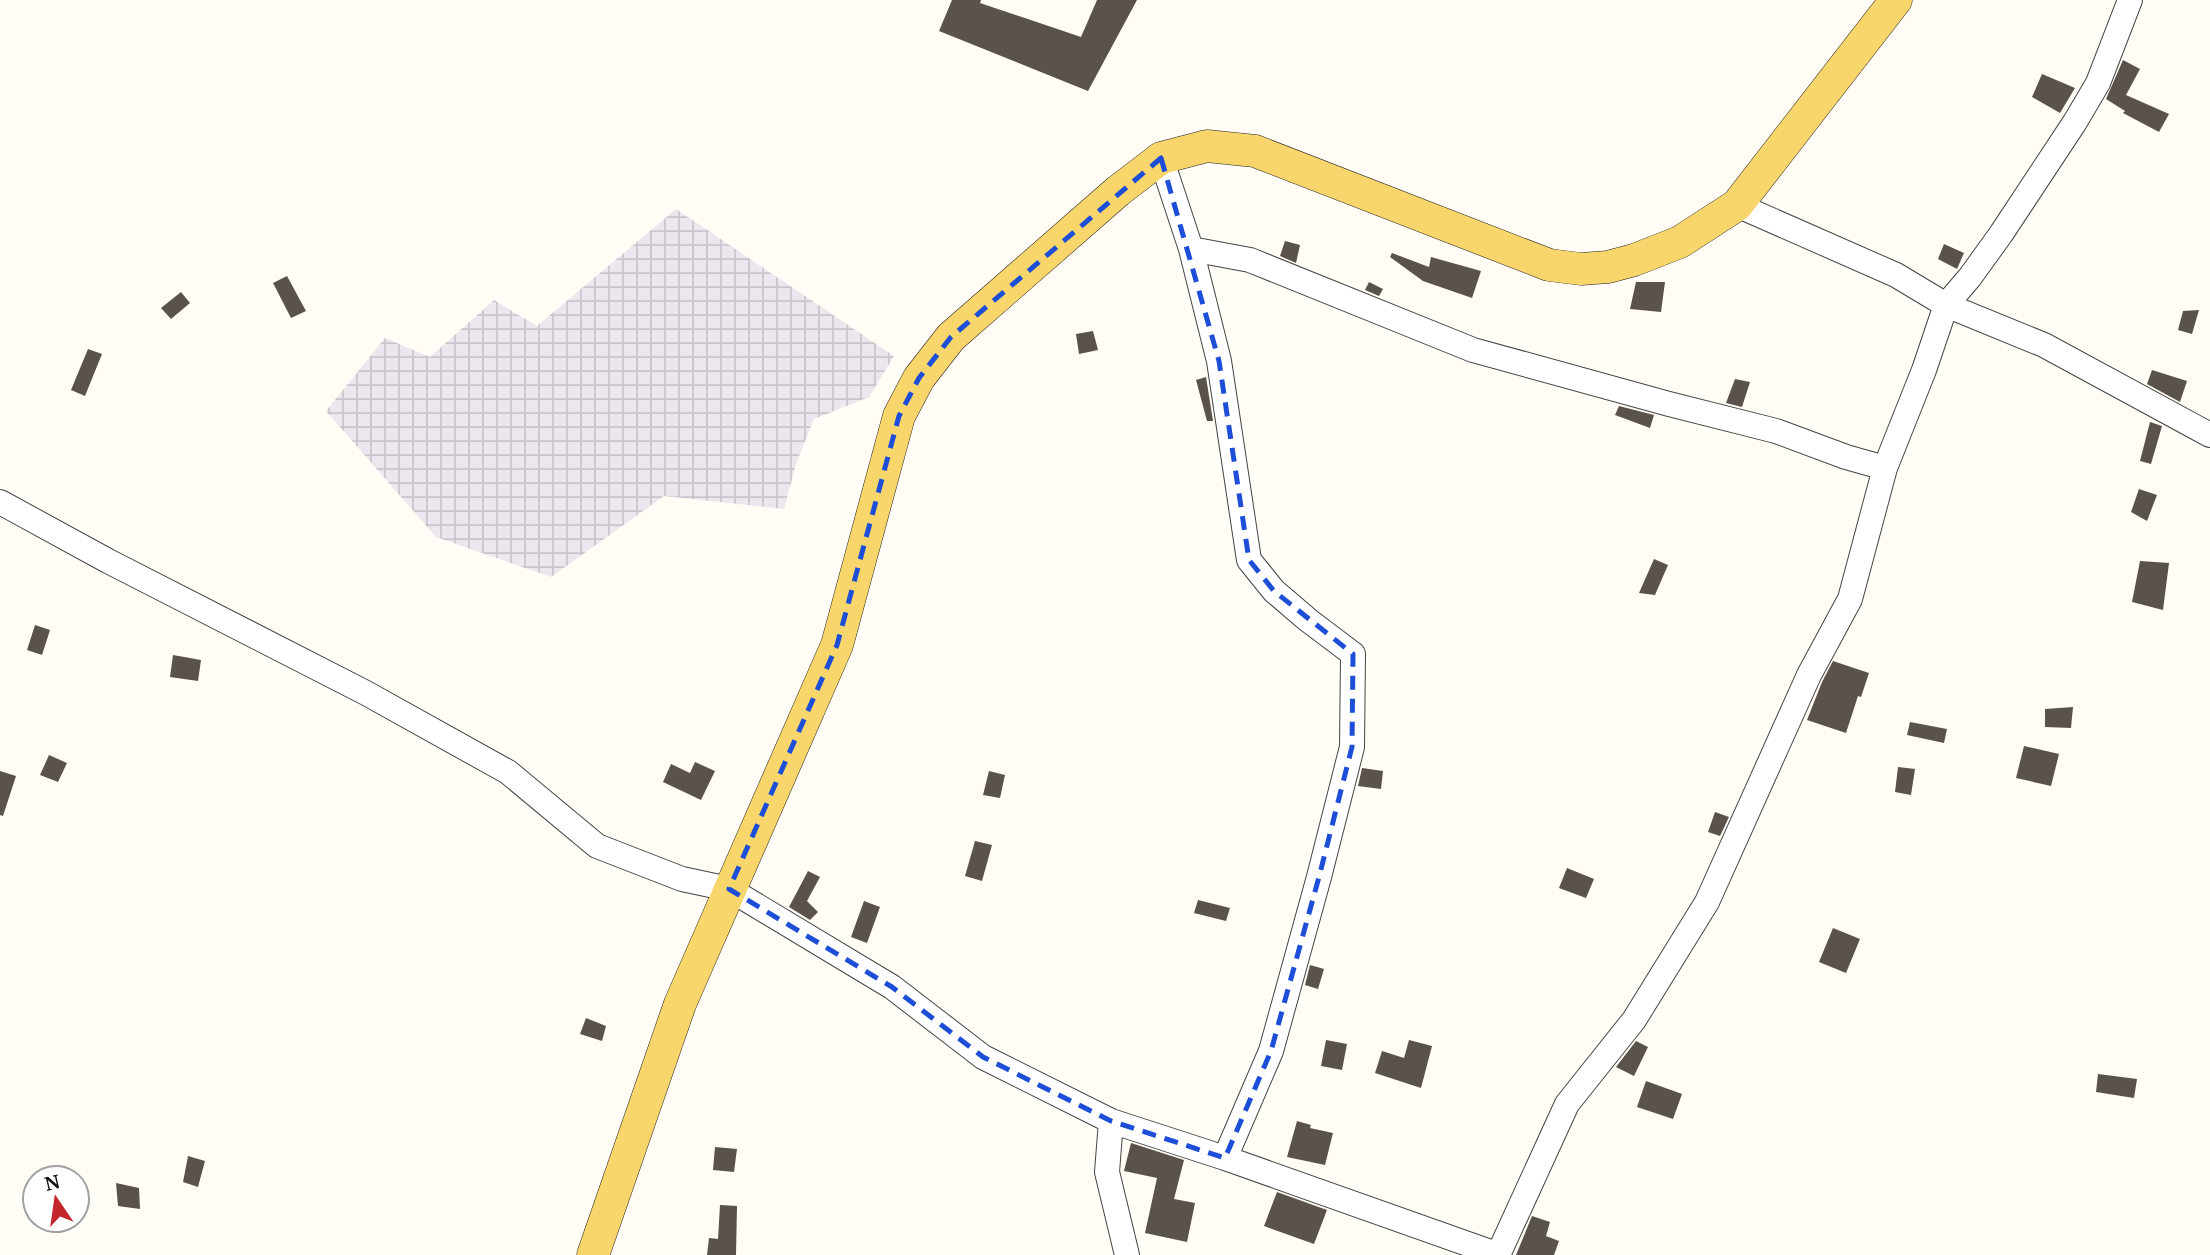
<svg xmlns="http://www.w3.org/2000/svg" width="2210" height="1255" font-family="'Noto Serif',serif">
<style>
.industrial{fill:url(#industrial-grid)}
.building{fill:#5a524d}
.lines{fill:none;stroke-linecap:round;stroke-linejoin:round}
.minor-casing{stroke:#444;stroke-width:26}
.major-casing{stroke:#222;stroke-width:33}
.minor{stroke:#fff;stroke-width:24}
.major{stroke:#f9d66b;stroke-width:32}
.marked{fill:none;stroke:#1d4ed8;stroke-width:5;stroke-dasharray:14 9;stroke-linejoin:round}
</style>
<defs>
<pattern id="industrial-grid" width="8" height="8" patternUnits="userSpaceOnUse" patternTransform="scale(1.75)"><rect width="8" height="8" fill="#eee6ef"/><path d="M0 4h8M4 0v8" fill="none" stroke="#cbc4cc"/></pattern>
</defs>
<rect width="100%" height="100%" fill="#fffdf5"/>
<path class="industrial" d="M676,209L894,356L869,397L814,419L796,464L784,509L664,496L551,577L436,537L326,411L385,338L430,357L494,300L537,326Z"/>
<path class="building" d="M952,0H981L980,3L1081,37L1097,0H1137L1088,91L939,31Z
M2123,60L2140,69L2126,95L2169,114L2159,132L2123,113L2125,111L2106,99Z
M2042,74L2075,88L2060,113L2032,97Z
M1285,241L1300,245L1296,263L1280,256Z
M1944,244L1964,253L1957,269L1938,259Z
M1392,253L1429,267L1431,257L1481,271L1472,298L1423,281L1390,257Z
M287,276L306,311L291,318L273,283Z
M1369,282L1383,289L1379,296L1365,290Z
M1636,282H1665L1661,312L1630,309Z
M181,292L190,303L171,319L161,308Z
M2199,310L2192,334L2178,330L2183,311Z
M1093,331L1098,350L1079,354L1076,334Z
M88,349L102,354L85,396L71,390Z
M2152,370L2187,381L2180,402L2147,384Z
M1206,377L1213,421H1207L1196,380Z
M1735,379L1750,382L1742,407L1726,403Z
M1619,406L1654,415L1650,428L1615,415Z
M2150,422L2162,426L2151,464L2140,461Z
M2139,489L2157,495L2147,521L2131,512Z
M1654,559L1668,565L1655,595L1639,593Z
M2140,561L2169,563L2163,610L2132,602Z
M35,625L50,630L42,655L27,650Z
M173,655L201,660L198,681L170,677Z
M1833,661L1869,673L1861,697L1858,696L1846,733L1807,720L1822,682Z
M2073,707L2071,728L2045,727V709Z
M1910,722L1947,729L1944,743L1907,735Z
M2024,746L2059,754L2051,786L2016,778Z
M49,755L67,763L58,782L40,775Z
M695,762L715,771L701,800L663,782L671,764L690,773Z
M1898,767L1915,769L1911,795L1895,792Z
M1362,768L1383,771L1381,789L1358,786Z
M0,771L16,776L3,816L0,815Z
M989,771L1005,775L1000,798L983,795Z
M1715,812L1729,817L1720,836L1708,832Z
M975,841L992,845L982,881L965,876Z
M1567,868L1594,879L1586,898L1559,888Z
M808,871L820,877L807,901L818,912L810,920L789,907Z
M1198,900L1230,908L1226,921L1194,913Z
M864,901L880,907L867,943L851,937Z
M1833,928L1860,939L1846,973L1819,962Z
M1310,965L1324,969L1318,989L1305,985Z
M586,1018L606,1026L602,1041L580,1034Z
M1326,1040L1347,1044L1342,1070L1321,1066Z
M1409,1040L1432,1046L1421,1088L1375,1073L1382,1051L1404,1058Z
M1636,1041L1648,1047L1634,1076L1616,1067Z
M2098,1074L2137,1079L2134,1098L2096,1092Z
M1646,1081L1682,1094L1673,1119L1637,1107Z
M1297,1121L1311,1125L1310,1128L1333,1133L1325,1165L1287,1157Z
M1131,1143L1184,1160L1174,1199L1195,1203L1187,1242L1145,1233L1157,1178L1124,1171Z
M715,1147L737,1149L734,1172L713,1170Z
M188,1156L205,1161L198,1187L183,1182Z
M116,1183L139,1188L140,1209L118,1206Z
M1277,1192L1327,1210L1314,1244L1264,1226Z
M720,1205L737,1206L736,1255H707L709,1238L718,1239Z
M1532,1216L1550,1222L1546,1236L1559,1241L1554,1255H1516Z"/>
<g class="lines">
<g class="minor-casing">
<path id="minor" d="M1161,158L1191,249L1219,361L1249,560L1274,591L1308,620L1353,654L1352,747L1319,877L1271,1051L1225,1158
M1737,205L1896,275L1946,305L2044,345L2210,435
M1191,249L1250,260L1473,350L1669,404L1776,431L1846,457L1885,468
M0,502L108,561L366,693L508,772L597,846L682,879L729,889L892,987L983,1057L1111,1121L1225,1158L1499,1255
M1111,1121L1107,1172L1127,1255
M1498,1255L1567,1104L1634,1020L1707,902L1809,675L1850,599L1885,468L1924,370L1946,305L1970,277L2001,234L2075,122L2098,83L2130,0"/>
</g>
<g class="major-casing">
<path id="major" d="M593,1255L680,1004L837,645L899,416L919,378L951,337L1118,191L1161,158L1207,146L1255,151L1549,265L1581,269L1608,267L1634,260L1680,242L1737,205L1896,0"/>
</g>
<use href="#minor" class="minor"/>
<use href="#major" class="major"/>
</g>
<path class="marked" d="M1161,158L1219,361L1249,560L1274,591L1353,654L1352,747L1319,877L1271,1051L1225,1158L1111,1121L983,1057L892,987L729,889L837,645L899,416L919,378L951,337Z"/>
<g transform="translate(56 1199) rotate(347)"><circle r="33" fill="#ffffff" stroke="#a0a0a0" stroke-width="2"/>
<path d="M0-5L12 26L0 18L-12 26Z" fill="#c4262e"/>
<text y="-10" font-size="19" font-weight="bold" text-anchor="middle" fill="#111111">N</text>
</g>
</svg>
